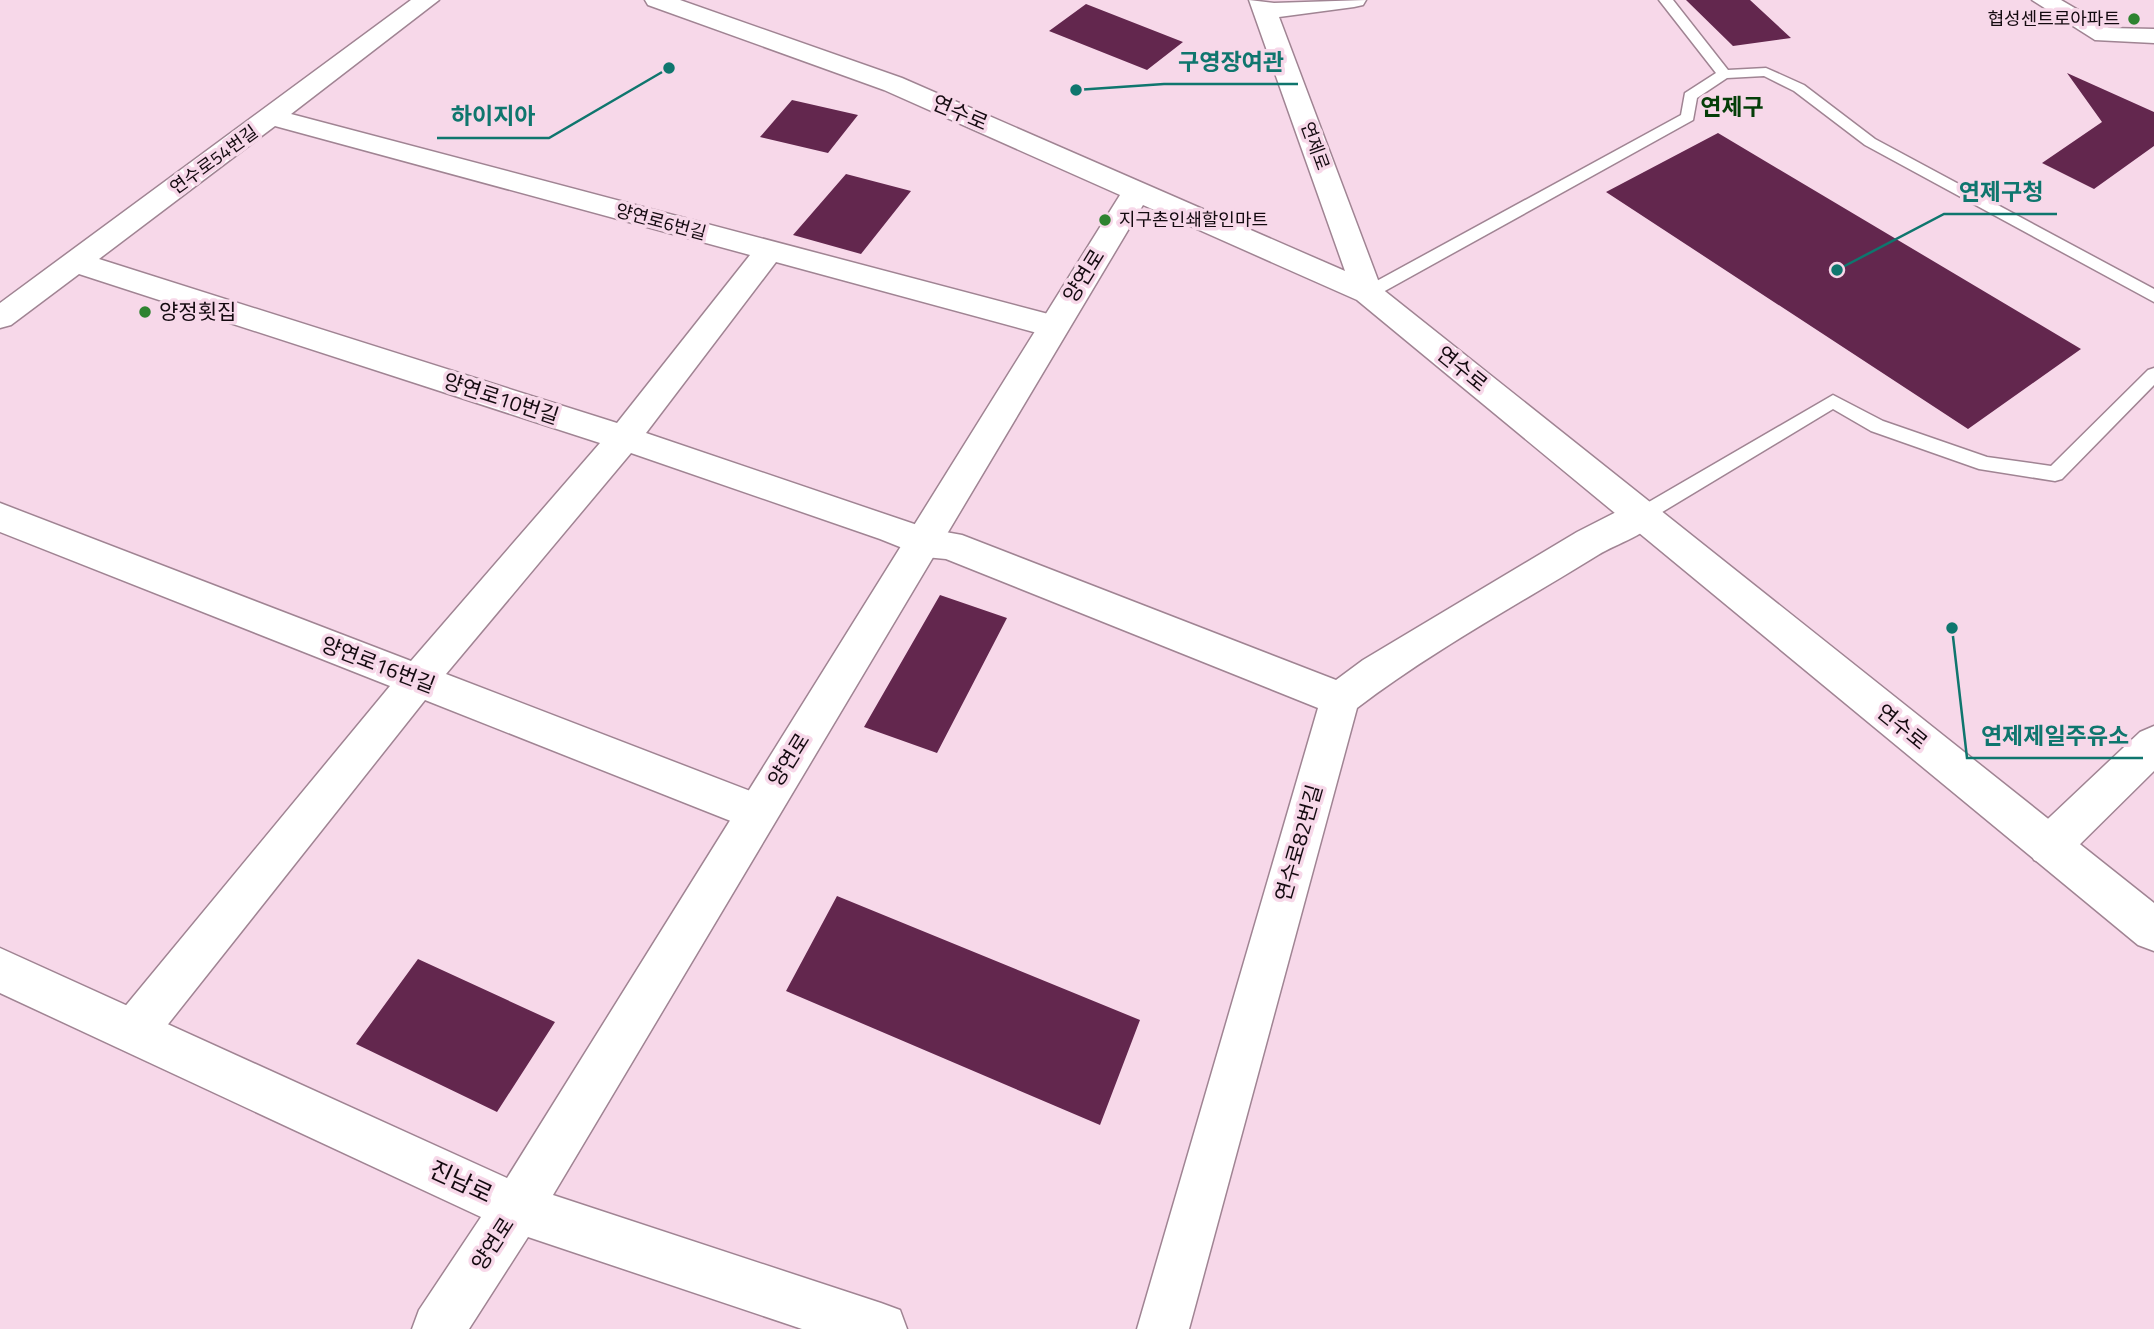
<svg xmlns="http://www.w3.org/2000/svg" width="2154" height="1329" font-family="'Titillium Web','Noto Sans KR',sans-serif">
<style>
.building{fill:#63274e}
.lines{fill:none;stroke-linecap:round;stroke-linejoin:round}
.lane-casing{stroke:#a08493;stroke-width:3}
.street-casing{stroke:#a08493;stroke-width:3}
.secondary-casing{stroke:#a08493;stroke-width:3}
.lane{fill:#fff;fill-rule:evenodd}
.street{fill:#fff;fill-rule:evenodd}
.secondary{fill:#fff;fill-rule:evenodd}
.poi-dot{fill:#2e8330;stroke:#f7d8e9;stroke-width:2.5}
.labels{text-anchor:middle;stroke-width:7;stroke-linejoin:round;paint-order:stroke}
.far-poi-label{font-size:18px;fill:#140a10;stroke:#f7d8e9;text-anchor:end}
.far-street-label{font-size:18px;fill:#140a10;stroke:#f7d8e9}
.street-label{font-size:21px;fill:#140a10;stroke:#f7d8e9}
.poi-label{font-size:21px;fill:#140a10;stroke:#f7d8e9;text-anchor:start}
.far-district-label{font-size:23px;font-weight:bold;fill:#043e08;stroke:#f7d8e9}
.near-street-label{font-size:24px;fill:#140a10;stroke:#f7d8e9}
.leader{fill:none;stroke:#0f766e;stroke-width:2.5}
.callout-dot{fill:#0f766e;stroke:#f7d8e9;stroke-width:2.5}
.callout-label{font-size:23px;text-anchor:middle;font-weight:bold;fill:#0f766e;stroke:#f7d8e9;stroke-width:7;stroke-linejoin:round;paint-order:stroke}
</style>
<rect width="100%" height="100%" fill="#f7d8e9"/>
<path class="building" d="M1686,0H1750L1791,38L1733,46Z
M1086,4L1183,42L1147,70L1049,31Z
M2067,73L2154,112V146L2094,189L2042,163L2102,122Z
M792,100L858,115L828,153L760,137Z
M1718,133L2081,349L1968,429L1606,192Z
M846,174L911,191L861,254L793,235Z
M940,595L1007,618L937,753L864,727Z
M837,896L1140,1020L1100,1125L786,991Z
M418,959L555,1022L497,1112L356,1044Z"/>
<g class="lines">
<g class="lane-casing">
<path id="lane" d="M1659,0H1673L1728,70L1766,68L1804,85L1875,139L2154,289V302L1865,145L1794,91L1764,76L1727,78L1697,98L1693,120L1374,297H1362V289L1681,115L1685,93L1716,73Z
M2154,368V385L2062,479L2055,481L1979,469L1871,431L1833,409L1649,520H1635L1632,515L1635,510L1833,395L1883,421L1987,457L2051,466L2148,370Z"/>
</g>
<g class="street-casing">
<path id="street" d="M411,0H439L291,114L1052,315L1063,318L1068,326L1063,334L1052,337L776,262L646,433L929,529L962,535L1336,680L1363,660L1577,532L1630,505L1642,501L1654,505L1660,515C1649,535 1617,543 1598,555C1517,605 1432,651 1357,708L1189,1329H1137L1318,708L946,559L925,557L880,539L631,453L446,674L771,799L777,812L771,825L756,831L425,700L150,1047L134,1054L118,1047L111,1031L118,1015L390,686L0,532V503L411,661L600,443L79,274L11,325L0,328V303ZM275,126L750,255L617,423L99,259Z
M2032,0H2061L2109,28L2154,29V43L2095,40Z
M2154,726V771L2064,860L2049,866L2034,860L2028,846L2034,832L2140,732Z"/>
</g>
<g class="secondary-casing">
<path id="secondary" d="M645,0H680L902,78L1345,271L1249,0L1274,3L1366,0L1363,5L1354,7L1279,17L1381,288L2154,903V951L2138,945L1357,300L1143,205L553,1195L881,1303L900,1310L907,1329H802L528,1237L469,1329H412L419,1310L481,1217L0,993V948L507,1178L1120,195L884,90L648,5Z"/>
</g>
<use href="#lane" class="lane"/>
<use href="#street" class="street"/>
<use href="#secondary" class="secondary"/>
</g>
<g class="poi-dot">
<circle cx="2134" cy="19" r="7"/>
<circle cx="1105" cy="220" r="7"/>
<circle cx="145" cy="312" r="7"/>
</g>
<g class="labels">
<g class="far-poi-label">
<text x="2120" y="25">협성센트로아파트</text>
<text x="1119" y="226" text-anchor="start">지구촌인쇄할인마트</text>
</g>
<g class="far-street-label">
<text transform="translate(1315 146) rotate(70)" y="6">연제로</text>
<text transform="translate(214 160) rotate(-36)" y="6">연수로54번길</text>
<text transform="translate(661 222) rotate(15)" y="6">양연로6번길</text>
</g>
<g class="street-label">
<text transform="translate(960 113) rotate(23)" y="7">연수로</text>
<text transform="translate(1084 276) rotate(-58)" y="7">양연로</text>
<text transform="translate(1462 369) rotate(39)" y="7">연수로</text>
<text transform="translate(501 399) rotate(18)" y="7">양연로10번길</text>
<text transform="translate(378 665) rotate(21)" y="7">양연로16번길</text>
<text transform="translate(1902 727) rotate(39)" y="7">연수로</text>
<text transform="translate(789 760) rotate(-58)" y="7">양연로</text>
<text transform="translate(1299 843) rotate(-74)" y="7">연수로82번길</text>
<text transform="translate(493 1244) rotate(-57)" y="7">양연로</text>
</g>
<g class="poi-label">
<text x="159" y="319">양정횟집</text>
</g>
<g class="far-district-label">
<text x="1732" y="115">연제구</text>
</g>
<g class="near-street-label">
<text transform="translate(461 1182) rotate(25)" y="8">진남로</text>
</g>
</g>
<path class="leader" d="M1076 90L1164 84H1298M669 68L549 138H437M1837 270L1944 214H2057M1952 628L1967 758H2143"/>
<g class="callout-dot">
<circle cx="1076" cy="90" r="7"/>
<circle cx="669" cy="68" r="7"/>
<circle cx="1837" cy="270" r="7"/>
<circle cx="1952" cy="628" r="7"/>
</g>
<g class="callout-label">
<text x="1231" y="70">구영장여관</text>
<text x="493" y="124">하이지아</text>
<text x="2001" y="200">연제구청</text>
<text x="2055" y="744">연제제일주유소</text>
</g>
</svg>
